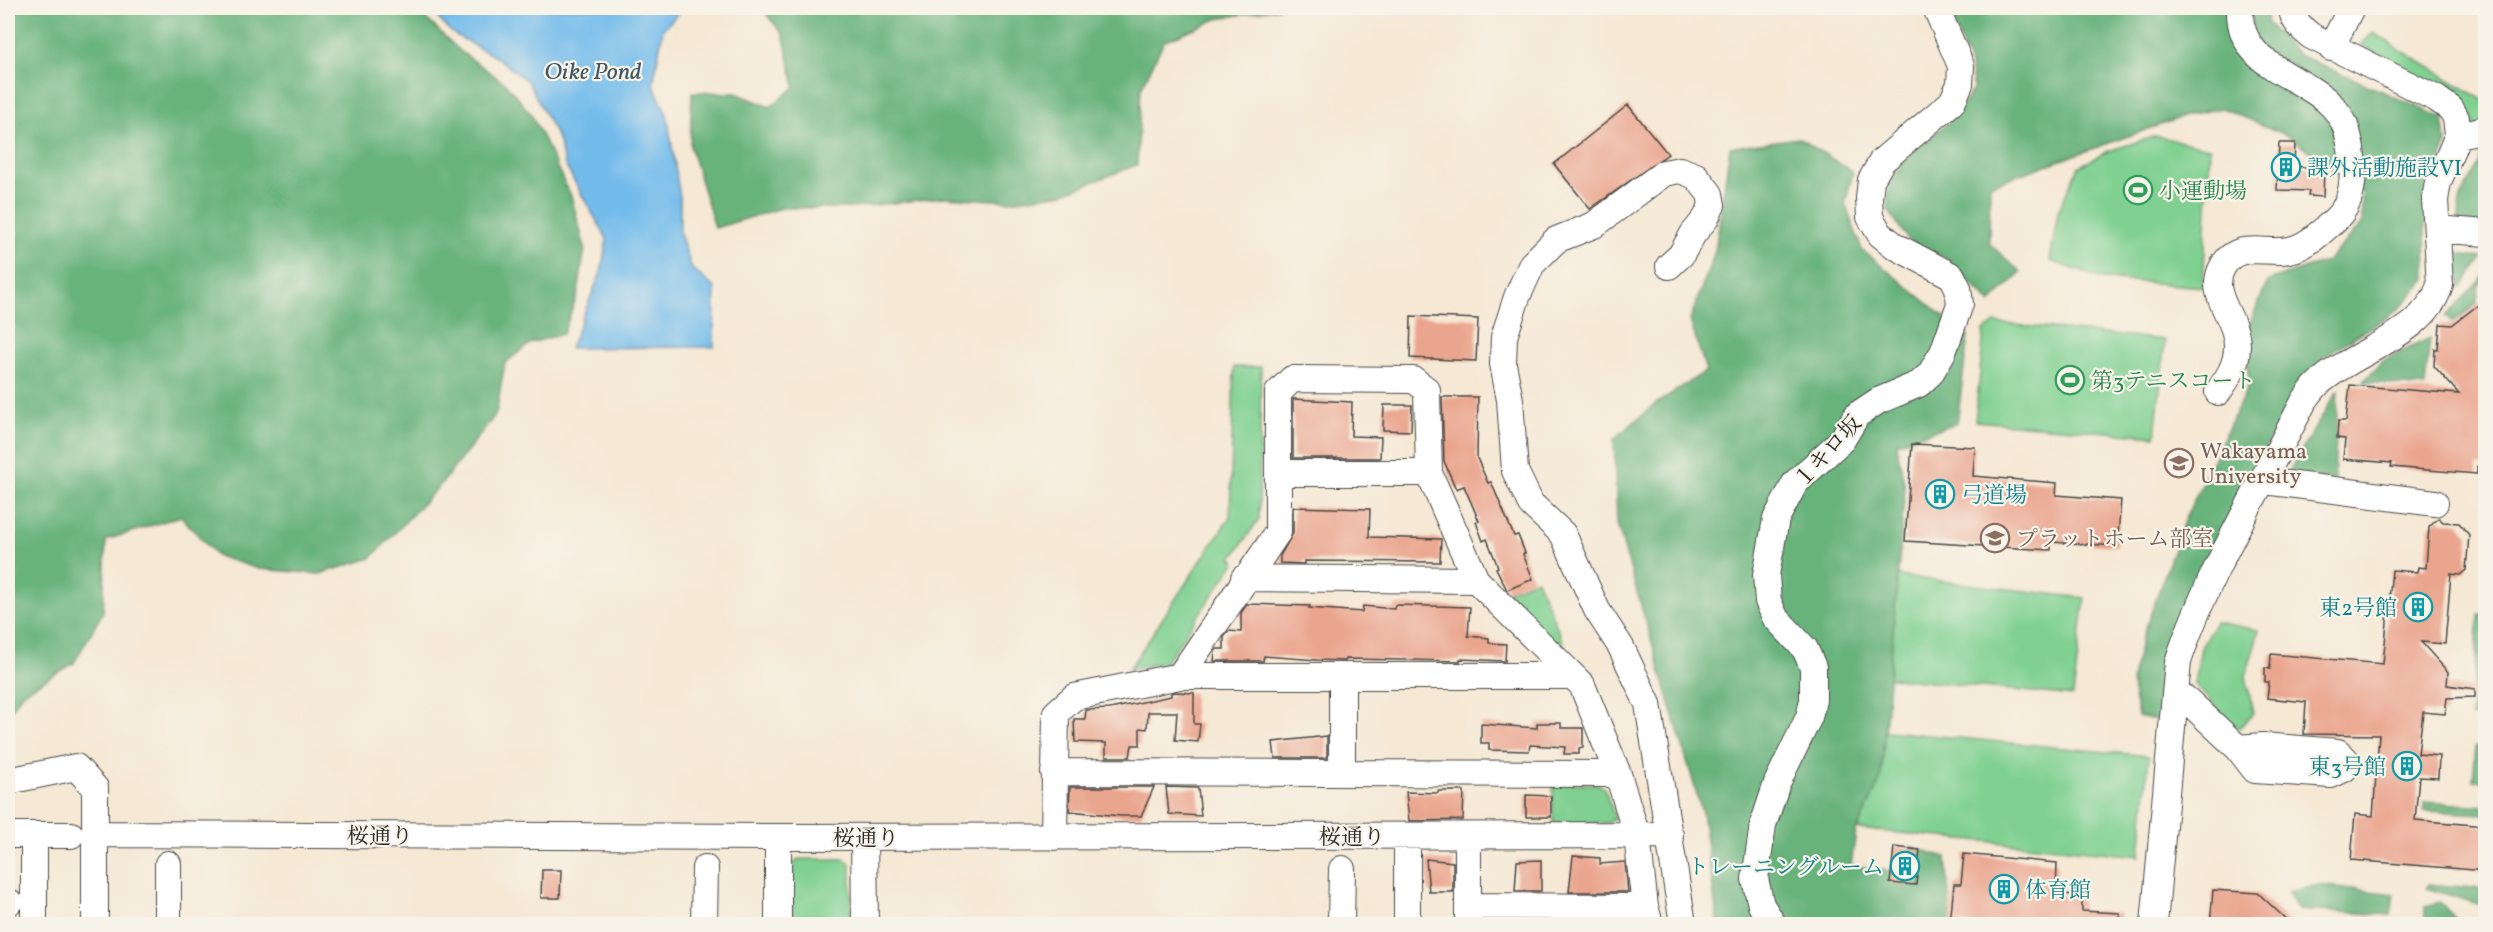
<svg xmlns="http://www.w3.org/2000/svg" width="2493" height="932" font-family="Vollkorn,'Noto Serif JP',serif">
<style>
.green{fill:#7fd091;stroke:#557e5e;stroke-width:1.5}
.forest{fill:#67b27b;stroke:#496e53;stroke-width:1.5}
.water{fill:#72bbeb;stroke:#4e738b;stroke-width:1.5}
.building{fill:#eaa58e}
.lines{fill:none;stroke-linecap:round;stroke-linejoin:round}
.minor-casing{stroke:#494744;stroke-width:28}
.minor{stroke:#fff;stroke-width:26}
.labels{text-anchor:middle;stroke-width:4.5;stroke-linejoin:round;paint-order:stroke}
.culture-label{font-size:22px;fill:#0d838f;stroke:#f7f3e8;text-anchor:start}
.leisure-label{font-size:22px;fill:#27864d;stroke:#f7f3e8;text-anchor:start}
.education-label{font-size:22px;fill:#785e54;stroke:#f7f3e8;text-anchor:start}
.street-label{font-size:22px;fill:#2b2b2b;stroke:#f7f3e8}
.water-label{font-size:24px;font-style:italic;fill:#405665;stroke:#f7f3e8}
</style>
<rect width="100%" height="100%" fill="#f7f3e8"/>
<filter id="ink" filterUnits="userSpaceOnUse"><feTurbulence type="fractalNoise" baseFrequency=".0167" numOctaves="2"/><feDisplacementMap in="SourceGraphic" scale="12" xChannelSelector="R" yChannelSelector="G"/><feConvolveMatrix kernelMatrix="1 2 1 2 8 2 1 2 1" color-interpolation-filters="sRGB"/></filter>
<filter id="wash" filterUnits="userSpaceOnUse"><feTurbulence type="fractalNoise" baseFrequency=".008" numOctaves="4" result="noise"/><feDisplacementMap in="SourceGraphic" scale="24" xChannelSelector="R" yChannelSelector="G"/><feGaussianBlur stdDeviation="1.35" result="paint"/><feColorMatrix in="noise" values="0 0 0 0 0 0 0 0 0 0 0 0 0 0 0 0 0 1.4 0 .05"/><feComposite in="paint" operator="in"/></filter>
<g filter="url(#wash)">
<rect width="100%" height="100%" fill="#f5e8d4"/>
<path class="green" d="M2373,33L2483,100L2485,103V125L2476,128L2467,106L2361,45Z
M2156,136L2210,148L2203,287L2103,279L2050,261L2058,212L2078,167L2108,151Z
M1995,323L2165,340L2155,436L1975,421L1984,331Z
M1234,367H1261L1259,519L1232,558L1236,561L1168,659L1164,663L1129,669L1230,517Z
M1890,575L2085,598L2073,696L1882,677Z
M1537,579L1565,647L1560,652L1502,594Z
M2215,622L2259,630L2246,676L2253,714L2239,728L2226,719L2194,683L2201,648Z
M1865,729L2149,756L2140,856L1827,826Z
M1553,783L1598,784L1604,788L1615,817L1609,823H1553Z
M799,859H845L851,865V924H792L793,864Z"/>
<path class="forest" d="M8,8H415L460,51L505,83L531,114L571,196L585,248L578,293L563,334L531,343L505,363L496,414L443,482L371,558L320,574L259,569L217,556L181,516L106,540L103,612L74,663L22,693L8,716Z
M761,8H1279L1217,19L1164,41L1141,89L1137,165L1064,193L1009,201L943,197L852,208H782L715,228L690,146L692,92L736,93L770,107L795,87L783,34Z
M1947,8H2269L2266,22L2299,55L2443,118L2446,142L2425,225L2426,279L2398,310L2326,355L2295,392L2187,599L2165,680V722L2138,716L2131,682L2142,638L2184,521L2249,384L2244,337L2268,281L2327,261L2362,224V193L2291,137L2222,108L2188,115L1990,185L1989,243L2021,273L1990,303L1949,260L1908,240L1887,208L1889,182L1911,152L1954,118L1974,88L1969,62Z
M2485,132V227L2459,221C2459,215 2459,207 2460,201C2466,176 2490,169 2477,135Z
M1799,138L1853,172L1845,203L1862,250L1968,336L1957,423L1896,443L1905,487L1881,778L1856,832L1851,865L1902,873L1911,847L1946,857L1951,924H1718L1702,812L1617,524L1614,439L1654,405L1706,371L1690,320L1715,251L1730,147Z
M2452,252L2482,258L2461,288Z
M2485,275V280L2478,286L2477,304L2452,322L2446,317Z
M2430,338L2425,387L2363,382L2384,360Z
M2338,390L2334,480L2286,476Z
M2479,615L2485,616V718L2471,717Z
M2476,746L2485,747V781L2473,780Z
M2424,802L2485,806V814L2424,811Z
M2428,884L2485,889V906L2426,888Z
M2319,885L2394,894L2391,915L2298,910L2288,892Z
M2440,902L2456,919V924H2425V906Z"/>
<path class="water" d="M428,8H684L663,29L653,84L667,114L680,198V234L692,269L715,288L714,347L570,348L601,272L607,239L565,165L558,139L528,82L499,59L452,33Z"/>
<g id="blocks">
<path class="building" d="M1628,105L1668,154L1590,209L1554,164Z
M2279,143H2295L2294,166L2324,169L2323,197L2308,196L2309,191L2277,190Z
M2486,299V466H2477V474L2391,467L2392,463L2343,459L2345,439L2337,438L2338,421H2346L2350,385L2459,394L2434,366L2435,349H2438L2440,324L2452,325Z
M1411,316L1478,319L1476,361L1410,358Z
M1442,397H1478L1477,458L1488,483L1491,482L1514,536L1518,535L1525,553L1523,554L1533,579L1507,590L1496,568L1498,567L1487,539L1483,541L1476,522L1479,521L1464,486L1456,489L1444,461Z
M1293,399L1352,402L1351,436L1381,437L1380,458H1293Z
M1384,405H1412L1411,431L1383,430Z
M1912,444L1975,447L1973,476L2057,483L2056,495L2121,500L2117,546L2051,542V550L1905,541Z
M1293,507L1370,509L1369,537L1441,539L1440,562L1304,561V564L1280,563V556L1293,533Z
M2439,518L2443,522L2459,523L2469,535L2466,570L2460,575L2451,574L2445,644L2421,642L2448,672L2447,685L2475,689V697L2447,698L2445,714L2423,712L2418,754L2439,756L2438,778L2419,777L2415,820L2486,826V871L2351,860L2355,814L2373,816L2379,735L2304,734L2306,702L2267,698L2269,682H2265V668L2270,669L2271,654L2383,664L2392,570L2417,572L2418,567L2426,568L2429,527Z
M1247,604L1310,606L1309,608L1362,612L1363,606L1394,609L1395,605L1470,607L1468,636L1489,638V643L1506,644L1505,661L1460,659V661L1346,659L1345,661L1317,660L1264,656L1263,661H1214L1215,651L1217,649H1224V637L1229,631L1241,632V613Z
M1174,692L1194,693V724H1200L1198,742L1175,740L1177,712H1148L1147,729L1140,728V745H1132L1130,757H1106V743L1075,742L1074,719H1085L1086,710L1110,709L1171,696V693Z
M1537,723H1561V728H1583V747L1579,748V754H1564L1565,747L1530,745L1529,751L1489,750V743H1481V724L1537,728Z
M1327,736V758H1275L1273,742Z
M1070,787H1154L1141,816H1121L1069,811Z
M1166,787L1198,788L1201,816L1169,814Z
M1438,791H1464L1463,820L1409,821L1406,792L1438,793Z
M1526,795L1551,796V817H1526Z
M1894,847L1920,850L1916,885L1890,883Z
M1964,854L2057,863L2056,894L2082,895V911L2120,913V924H1950L1954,884H1961Z
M1573,856L1600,858V864L1625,862L1628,892H1569Z
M1426,859L1453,862V892H1429Z
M1541,860V891H1515L1517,861Z
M542,870H561L560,898H541Z
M2213,890L2258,893L2291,924H2210Z"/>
</g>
</g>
<g filter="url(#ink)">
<use href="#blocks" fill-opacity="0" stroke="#494744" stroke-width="1.5"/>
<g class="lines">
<g class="minor-casing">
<path id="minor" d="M2331,48L2351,8
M2458,135L2486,129
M2437,229L2486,233
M1669,266L1681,255L1693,234L1706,218L1712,205L1710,194L1696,176L1680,170L1664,173L1594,225L1556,240L1532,264L1517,297L1504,337L1503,364L1510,400L1515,471L1531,504L1563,534L1597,610L1621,647L1648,704L1683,924
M2218,392C2228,378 2237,365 2237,347C2238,317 2206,295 2223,266C2238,240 2266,255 2289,250C2301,248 2311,241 2320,233C2329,225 2340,217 2345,207C2357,186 2353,152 2347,131C2330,73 2237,80 2240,8
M1278,473H1429
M2264,481L2435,503
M1244,578L1476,580
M1180,676H1572
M2176,693L2187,700L2238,748L2263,746L2338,752L2346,760L2344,769L2331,775L2255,770L2238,748
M1054,772L1618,774
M1342,773V677
M8,781L76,767L95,788V924
M95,834L778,837L1670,835
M8,835H71
M864,837L865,924
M1054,837L1056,713L1074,697L1180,676L1278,532V393L1292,379L1414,380L1427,390L1429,473L1476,580L1582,685L1618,774L1637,836L1645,907L1650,924
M168,864V924
M8,902H9
M1468,906L1645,907
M34,924V835
M704,924L705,868
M778,924V837
M1341,924L1342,869
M1407,924V836
M1468,924V836
M1773,924L1761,905L1755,879L1763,825L1777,783L1809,717L1813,700V667L1805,649L1775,617L1768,601L1766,575L1776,519L1795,483L1842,440L1857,415L1878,401L1919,384L1930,374L1943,352L1960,304L1958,288L1952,276L1895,246L1880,234L1870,217L1869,198L1871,180L1882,161L1952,102L1960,84L1961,66L1936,8
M2154,924L2178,662C2207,573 2262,485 2304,401C2309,395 2313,388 2319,383C2355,350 2425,335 2440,285L2435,200L2438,182L2458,135L2456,118L2451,109L2437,99L2311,36C2302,29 2292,20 2292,8"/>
</g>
<use href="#minor" class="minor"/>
</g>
</g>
<defs>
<g id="building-ring" transform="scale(1.5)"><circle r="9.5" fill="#f7f3e8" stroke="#0f9aa8" stroke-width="1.5"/><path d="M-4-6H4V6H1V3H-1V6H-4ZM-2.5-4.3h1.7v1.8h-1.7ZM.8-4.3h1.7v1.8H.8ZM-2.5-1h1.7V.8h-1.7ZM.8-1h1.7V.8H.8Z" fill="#0f9aa8"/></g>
<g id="stadium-ring" transform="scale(1.5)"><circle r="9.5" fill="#f7f3e8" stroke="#2e9e5b" stroke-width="1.5"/><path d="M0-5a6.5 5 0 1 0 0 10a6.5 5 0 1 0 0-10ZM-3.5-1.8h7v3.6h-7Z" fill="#2e9e5b"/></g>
<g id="university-ring" transform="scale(1.5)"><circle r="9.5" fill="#f7f3e8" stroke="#8d6e63" stroke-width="1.5"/><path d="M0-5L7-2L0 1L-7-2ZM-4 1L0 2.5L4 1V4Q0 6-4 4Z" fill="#8d6e63"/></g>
</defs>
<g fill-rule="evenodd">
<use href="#building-ring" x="2286" y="167"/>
<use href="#stadium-ring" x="2138" y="190"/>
<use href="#stadium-ring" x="2070" y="380"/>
<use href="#university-ring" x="2179" y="463"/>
<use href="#building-ring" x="1940" y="494"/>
<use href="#university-ring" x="1995" y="538"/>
<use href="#building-ring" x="2418" y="607"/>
<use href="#building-ring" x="2407" y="766"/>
<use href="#building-ring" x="1905" y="866"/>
<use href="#building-ring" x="2004" y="889"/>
</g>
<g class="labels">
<g class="culture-label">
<text x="2307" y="175">課外活動施設VI</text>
<text x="1961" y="502">弓道場</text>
<text x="2397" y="615" text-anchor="end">東2号館</text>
<text x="2386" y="774" text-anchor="end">東3号館</text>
<text x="1884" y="874" text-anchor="end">トレーニングルーム</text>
<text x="2025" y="897">体育館</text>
</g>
<g class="leisure-label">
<text x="2159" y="198">小運動場</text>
<text x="2091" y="388">第3テニスコート</text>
</g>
<g class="education-label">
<text x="2200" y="458">Wakayama<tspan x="2200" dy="25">University</tspan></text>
<text x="2016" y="546">プラットホーム部室</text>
</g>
<g class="street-label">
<text transform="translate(1827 451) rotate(-48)" y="8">１キロ坂</text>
<text x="380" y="843">桜通り</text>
<text x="1352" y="844">桜通り</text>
<text x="866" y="845">桜通り</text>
</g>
<g class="water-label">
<text x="593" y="79">Oike Pond</text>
</g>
</g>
<rect width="2493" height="932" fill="none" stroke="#f7f3e8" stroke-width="30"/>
</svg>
